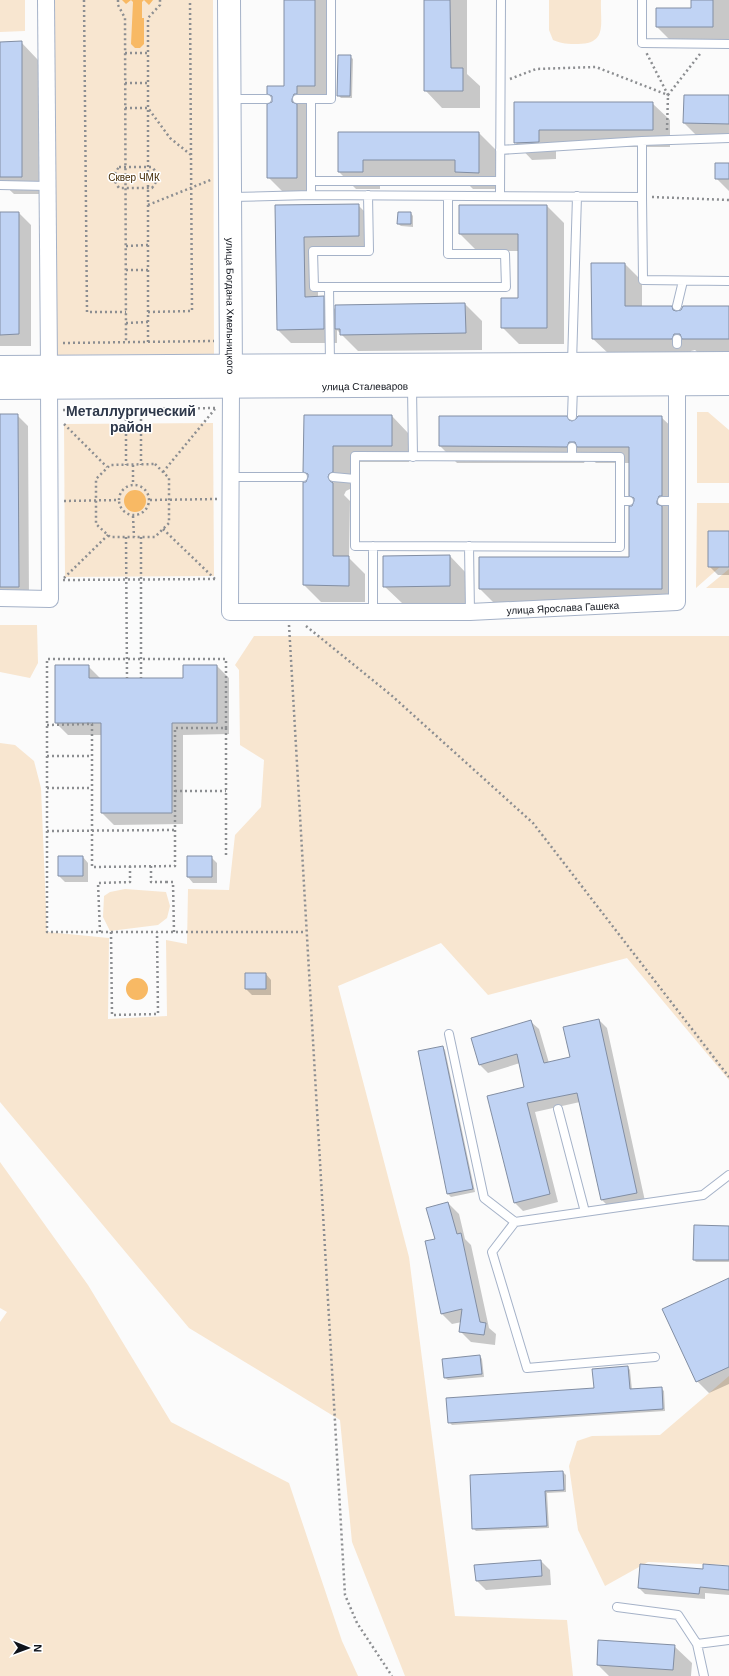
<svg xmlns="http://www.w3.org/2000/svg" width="729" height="1676" font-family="Helvetica,sans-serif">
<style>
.green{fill:#f8e6d0}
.water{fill:#f8b964}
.shadow{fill:#0003}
.building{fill:#c0d3f4;stroke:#828ea3}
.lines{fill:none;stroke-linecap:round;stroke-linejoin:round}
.lane-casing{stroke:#a5b2c8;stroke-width:10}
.street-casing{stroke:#a5b2c8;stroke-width:18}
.secondary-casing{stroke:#a5b2c8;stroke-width:24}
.path{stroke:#8c8e91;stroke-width:2.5;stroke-dasharray:2 3;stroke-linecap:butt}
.lane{stroke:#fff;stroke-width:8}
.street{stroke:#fff;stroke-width:16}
.secondary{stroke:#fff;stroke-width:22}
.labels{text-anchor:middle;stroke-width:3;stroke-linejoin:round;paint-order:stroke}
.park-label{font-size:10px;fill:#432a04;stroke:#fff}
.street-label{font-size:10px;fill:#0f131b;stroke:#fff}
.district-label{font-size:14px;font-weight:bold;fill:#2e384a;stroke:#fff}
</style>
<rect width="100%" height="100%" fill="#fbfbfb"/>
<path class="green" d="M0,0H25V31L0,32Z
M53,0H213L214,354L55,355Z
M549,0H601C600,23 608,44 578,44C568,44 562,44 553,40L549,30Z
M697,412H708L729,430V483H697Z
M213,423L214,576L65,577L64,424Z
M697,503H729V559L696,588Z
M729,569V588H706Z
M0,625H37L38,663L30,678L0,672Z
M254,636H729V1080L627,958L488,995L441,943L338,986L409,1257L455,1616L567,1620L573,1676H405L352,1542L340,1420L189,1328L0,1102V743L15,745L34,761L41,788L47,932L109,938L108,1019L167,1016L166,940L187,944L188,889L229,890L235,835L261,807L264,760L240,745L239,670L235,665Z
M125,889L166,892L170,906L167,918L158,925L110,931L103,917L104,896L110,892Z
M0,1162L88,1285L171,1422L289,1483L342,1641L358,1676H0V1322L7,1312L0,1308Z
M729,1376V1565L648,1562L605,1586L578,1530L569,1466L577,1441L592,1436L660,1435Z"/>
<path class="water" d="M122,0H153L149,5L144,0L142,2V18H144V44L140,48H135L131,44L133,2L131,0L126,4Z
M124 501a11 11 0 1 1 22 0a11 11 0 1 1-22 0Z
M126 989a11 11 0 1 1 22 0a11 11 0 1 1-22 0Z"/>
<path class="shadow" d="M285,0H332V103H314V194L286,195L268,177L273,98L268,93L285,87Z
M425,0H467V74L480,86V108H442L425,90Z
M692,0H729V44H674L657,27L692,9Z
M21,42L38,60L39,194H14L0,181V43Z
M350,56L353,59L352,98H341L338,95Z
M685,96H729V140H701L684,123Z
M515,102L652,103L670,120V147H556V159L532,160L515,142Z
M339,133H479L496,150V189H473L461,177H380V189H356L339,172Z
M729,164V191L716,178Z
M358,205L372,219V249L318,250V297H323L336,310L465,304L482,321V350L358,351L337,330V343H291L278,330L276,206Z
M547,206L564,223V344H519L502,327L519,299V251H477L460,234Z
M0,213H19L31,225V346H0Z
M411,213L413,216V227L401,226L398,224Z
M625,264L642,281V307H671L677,312L729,307V355H701L695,350L691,351L689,355H610L592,338Z
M17,415L28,426L29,597H0V416Z
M305,416H392L409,434V462H350V489L346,491L344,495L350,501L349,558L365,574V602H321L304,585V483L307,482L309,476L304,471Z
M440,417H566L572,423L661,417L679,434V606H497L480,589L630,558L633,506L635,500L630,495V463H596L591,459H586L584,463H457L440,446Z
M729,532V575H718L709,566Z
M450,556L467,574V603H402L384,586Z
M88,666L100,678L184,679L217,666L229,678V734L183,735V824L114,825L102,813V735H68L56,723Z
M83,857L88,863V882H65L59,876Z
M211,857L217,863V883H193L188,877Z
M266,974L271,980V995H252L246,989Z
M599,1020L607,1028L645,1201L610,1208L602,1200L580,1102L535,1112L558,1202L523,1211L515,1203L526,1087L520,1063L488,1073L480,1065L472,1038L530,1021L539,1029L549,1063L571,1058Z
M443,1047L445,1050L475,1192L451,1197L448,1194L419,1052Z
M448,1203L459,1214L465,1239L471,1245L489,1328L496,1334L495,1345L471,1342L460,1331L462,1322L452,1324L441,1313L436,1240Z
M729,1227V1262H696L694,1260Z
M729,1279V1384L709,1393L697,1381Z
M480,1356L482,1359L484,1377L448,1380L445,1378Z
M628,1367L630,1370L632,1390L661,1388L664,1391L665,1411L452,1425L449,1422L595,1389Z
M563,1472L566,1475V1492L547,1493L549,1528L476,1531L473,1528Z
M541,1561L550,1570L551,1585L486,1590L477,1581Z
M729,1567V1595L705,1593V1599L645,1594L639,1588L704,1570Z
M674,1646L692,1663L691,1676H609L598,1665Z"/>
<path class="building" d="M284,0H315V86H297V94H294L292,99V102L297,104V178H267V104L272,102V96L267,94V86H284Z
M424,0H450L451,68H463V91H424Z
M691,0H713V27H656V8H691Z
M22,41V177H0V42Z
M338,55H351L350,96H337Z
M684,95H729V124L683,123Z
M514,102H653V130H539V142L514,143Z
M338,132H479V173L455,172V160H363V172H338Z
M715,163H729V179H715Z
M359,204V236L304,237L305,297L324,296V329L277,330L275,205Z
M459,205H547V328H501V298H518V234H459Z
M0,212H19V334L0,335Z
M398,212H411V224H397Z
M591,263H625V306H672L673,310L676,311L681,310L683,306H729V339H682L680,334H674L672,339H592Z
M465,303L466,333L340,335V329H335V305Z
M0,414H18L19,587H0Z
M304,415H392V446H333V472L329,474L328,477L330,481L333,483V556H349V586L303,585V482H306L308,477V474L303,472Z
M439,416H567L569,420L572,421L576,419L578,416H662V496H659L657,501V504L662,506V589H479V557H629V506H632L634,501V498L629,496V447H577L575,442H569L567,447L439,446Z
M708,531H729V567H708Z
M450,555V586L383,587V556Z
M55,665H89V678H183V665H217V723H172V813H101V723H55Z
M58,856H83V876H58Z
M187,856H212V877H187Z
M245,973H266V989H245Z
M599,1019L637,1193L601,1200L577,1093L527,1103L550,1194L514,1203L487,1096L524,1087L517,1054L479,1065L471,1038L531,1020L544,1063L570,1057L563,1027Z
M443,1046L473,1189L447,1194L418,1051Z
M448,1202L457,1234L461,1233L480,1322L486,1323L484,1335L459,1332L462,1309L441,1314L425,1241L435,1239L426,1208Z
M694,1225L729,1226V1260H693Z
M729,1278V1367L696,1382L662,1309Z
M480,1355L482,1374L444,1378L442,1359Z
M628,1366L630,1389L662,1387L663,1409L448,1423L446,1398L594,1388L592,1369Z
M563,1471L564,1490L545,1491L547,1526L472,1529L470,1475Z
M541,1560L542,1576L476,1581L474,1565Z
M640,1564L703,1569V1564L729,1566V1590L700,1587L699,1594L638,1588Z
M598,1640L675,1645L673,1670L597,1665Z"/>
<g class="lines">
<g class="lane-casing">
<path id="lane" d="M331,0V99H311V195L642,197L643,280L729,281
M642,0V43L729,44
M230,99H267
M297,99H311
M642,141V197
M500,150L642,141L729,138
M311,181H500
M0,185L47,186
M368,195L369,251H313L314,287H506L505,254H448V196
M500,196L501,0
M232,197L311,195
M329,287L330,364
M677,306L683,281
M677,339V344
M572,363L577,196
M412,387L413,457
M572,416L573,387
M355,456L620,457V547L355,546Z
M572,457V447
M230,477H303
M333,477L355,479
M620,501H629
M662,501H677
M469,546L470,612
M373,613V546
M449,1034L484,1198L515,1222
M558,1109L585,1212
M655,1357L527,1368L492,1252L515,1222L703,1195L729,1175
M617,1607L678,1615L697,1644L704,1676
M697,1644L729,1640"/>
</g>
<g class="street-casing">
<g id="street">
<path d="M46,0L49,366"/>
<path id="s1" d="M231,386L230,612H470L677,602V384"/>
<path d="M0,598L50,599L49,387"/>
</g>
</g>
<g class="secondary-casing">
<g id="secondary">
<path id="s2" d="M229,0L231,381"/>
<path d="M0,367L729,363"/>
<path id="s3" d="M0,388L729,384"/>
</g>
</g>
<path class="path" d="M84,0L87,312H126
M118,0V5L125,18L126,342
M125,53H148
M510,79L536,69L596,67L668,95L646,52
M125,83H148
M125,108H148L170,138L191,155
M667,130L668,95L700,54
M119,167H152C159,175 159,179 152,188H119C113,180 113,175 119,167Z
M652,197L729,200
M148,205L213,179
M126,246L148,245
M126,270H148
M148,312L192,311L190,0
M126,323L148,322
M148,342V18L160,5V0
M63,343L214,341
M126,409V465
M141,409V465
M63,410L215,408
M64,424L107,467
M155,464L169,478V523L155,537H110L96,524V479L110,465Z
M133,465V485
M163,472L215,409
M119 500a15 15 0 1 1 30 0a15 15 0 1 1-30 0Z
M150,500L218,499
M64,501L119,500
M133,516L134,537
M163,529L216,580
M126,537L127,678
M141,537V678
M64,578L108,535
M63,580L216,579
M289,625L345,1595L357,1623L392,1676
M306,626L391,695L533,823L729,1077
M47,725L92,724V867L175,866V728H226V855
M226,728V659H47V932H306
M47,756H91
M47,788H92
M175,791H226
M47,831L175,830
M151,866V882H167
M166,882H173L174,932
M100,932L98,883L130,882V866
M111,932L112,1015L158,1014L157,932"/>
<use href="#lane" class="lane"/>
<use href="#street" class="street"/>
<use href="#secondary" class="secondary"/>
</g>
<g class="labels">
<g class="park-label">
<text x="134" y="181">Сквер ЧМК</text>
</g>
<g class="street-label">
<text dy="4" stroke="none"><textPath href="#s2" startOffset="306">улица Богдана Хмельницкого</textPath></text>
<text dy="4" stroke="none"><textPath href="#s3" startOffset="365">улица Сталеваров</textPath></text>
<text dy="4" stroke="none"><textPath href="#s1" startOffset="559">улица Ярослава Гашека</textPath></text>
</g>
<g class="district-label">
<text x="131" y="416">Металлургический<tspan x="131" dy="16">район</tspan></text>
</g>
</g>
<g transform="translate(28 1648) rotate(91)" stroke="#ffffff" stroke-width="3" paint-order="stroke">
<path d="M0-3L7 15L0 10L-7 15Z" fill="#0f131b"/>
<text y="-6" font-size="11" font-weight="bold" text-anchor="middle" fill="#0f131b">N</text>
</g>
</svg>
